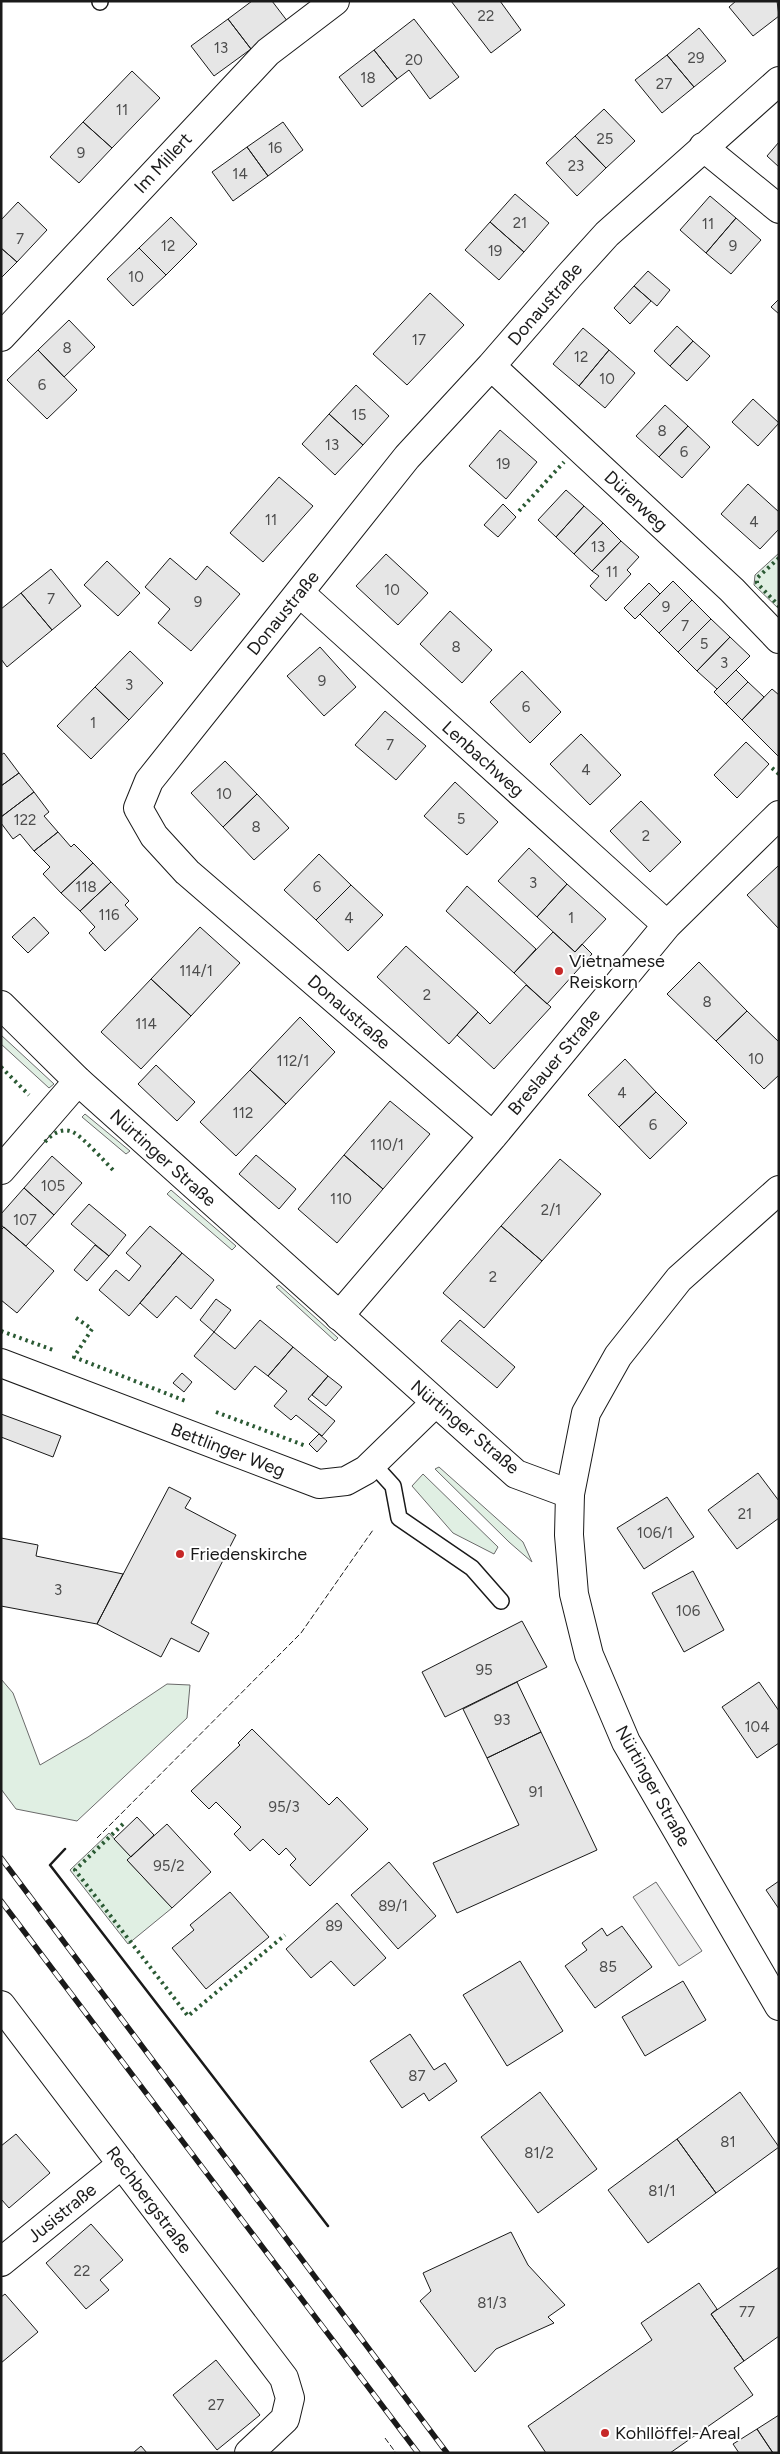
<svg xmlns="http://www.w3.org/2000/svg" width="780" height="2454" font-family="Figtree,sans-serif">
<style>
.green{fill:#e0efe3;stroke:#6a6a6a}
.parking{fill:#ededed;stroke:#6a6a6a}
.building{fill:#e6e6e6;stroke:#1a1a1a}
.lines{fill:none;stroke-linecap:round;stroke-linejoin:round}
.service-casing{stroke:#1a1a1a;stroke-width:18}
.minor-casing{stroke:#1a1a1a;stroke-width:30}
.tertiary-casing{stroke:#1a1a1a;stroke-width:30}
.primary-casing{stroke:#1a1a1a;stroke-width:30}
.service{stroke:#fff;stroke-width:15}
.minor{stroke:#fff;stroke-width:28}
.tertiary{stroke:#fff;stroke-width:28}
.primary{stroke:#fff;stroke-width:28}
.rail-casing{stroke:#1a1a1a;stroke-width:5.5}
.rail{stroke:#fff;stroke-width:4;stroke-dasharray:11;stroke-linecap:butt}
.hedge{stroke:#2b5a34;stroke-width:4;stroke-dasharray:2.5 4;stroke-linecap:butt}
.fence{stroke:#1a1a1a;stroke-width:1;stroke-dasharray:6 2.5;stroke-linecap:butt}
.wall{stroke:#1a1a1a;stroke-width:2.5}
.poi-dot{fill:#c62828;stroke:#fff;stroke-width:2}
.labels{text-anchor:middle;stroke-width:4;stroke-linejoin:round;paint-order:stroke}
.number-label{font-size:15px;fill:#4d4d4d}
.street-label{font-size:18px;fill:#1a1a1a;stroke:#fff}
.poi-label{font-size:18px;fill:#1a1a1a;stroke:#fff;text-anchor:start}
</style>
<rect width="100%" height="100%" fill="#fff"/>
<path class="green" d="M779,553V609L754,585L755,575Z
M1,1035L54,1084L49,1088L1,1044Z
M85,1114L130,1151L126,1154L82,1117Z
M171,1190L236,1246L232,1250L167,1194Z
M279,1285L338,1338L335,1341L276,1287Z
M439,1467L523,1542L532,1562L509,1542L435,1469Z
M423,1474L498,1547L494,1554L453,1533L412,1486Z
M1,1679L13,1693L40,1765L88,1737L167,1684L190,1685L187,1718L77,1821L16,1809L1,1789Z
M109,1833L131,1857L128,1861L172,1908L128,1944L70,1870Z"/>
<path class="parking" d="M656,1882L702,1951L679,1966L633,1897Z"/>
<path class="building" d="M252,1H272L288,22L251,49L228,19Z
M451,1H500L521,30L491,53Z
M736,1H777L779,16L753,36L729,7Z
M228,19L251,49L214,76L191,46Z
M414,19L459,77L430,99L409,70L397,79L374,50Z
M699,28L726,61L694,87L667,55Z
M374,50L397,79L362,107L339,77Z
M667,55L694,87L662,113L635,80Z
M132,71L160,98L112,148L83,122Z
M604,109L635,141L606,168L575,136Z
M83,122L112,148L79,183L50,157Z
M283,122L303,150L268,176L247,147Z
M575,136L606,168L577,196L546,163Z
M779,142V167L767,156Z
M247,147L268,176L233,201L212,172Z
M515,194L549,223L524,252L490,222Z
M710,196L736,218L706,253L680,230Z
M18,202L47,230L17,262L1,248V220Z
M171,217L197,244L166,275L139,248Z
M736,218L761,240L731,274L706,253Z
M490,222L524,252L499,280L465,250Z
M1,248L17,262L1,278Z
M139,248L166,275L133,306L107,279Z
M648,271L670,290L657,306L634,286Z
M634,286L651,301L630,324L614,308Z
M430,293L464,325L407,385L373,354Z
M779,299V314L771,307Z
M69,320L95,347L64,377L38,350Z
M677,326L693,341L670,366L654,351Z
M583,328L609,350L579,386L553,364Z
M693,341L710,356L687,381L670,366Z
M38,350L77,390L47,419L7,380Z
M609,350L635,373L605,408L579,386Z
M356,385L389,416L363,445L329,414Z
M753,399L779,423L758,446L732,422Z
M665,405L688,426L659,457L636,436Z
M329,414L363,445L335,475L302,444Z
M688,426L710,447L682,478L659,457Z
M500,430L537,462L506,499L469,466Z
M279,477L313,506L263,562L230,533Z
M748,484L779,512V529L760,549L721,514Z
M566,490L584,506L556,537L538,520Z
M503,504L516,517L498,537L484,525Z
M584,506L603,523L574,554L556,537Z
M603,523L621,541L592,571L574,554Z
M621,541L639,557L627,570L631,574L606,601L590,586L599,576L592,571Z
M386,554L428,593L398,625L356,586Z
M170,558L196,580L207,566L240,594L191,651L158,623L170,609L145,587Z
M107,561L140,593L118,616L84,585Z
M51,569L81,606L52,630L21,593Z
M673,581L692,600L659,633L640,614Z
M649,583L660,594L635,619L624,608Z
M21,593L52,630L7,667L1,659V609Z
M692,600L711,619L678,652L659,633Z
M450,611L492,650L462,683L420,644Z
M711,619L730,637L697,671L678,652Z
M730,637L750,656L717,689L697,671Z
M320,647L356,687L324,716L287,676Z
M130,651L163,683L129,720L95,687Z
M736,670L748,682L726,704L714,692Z
M522,671L561,712L530,743L490,702Z
M748,682L764,697L742,720L726,704Z
M95,687L129,720L91,759L57,726Z
M772,689L779,695V757L742,720Z
M385,711L426,746L396,780L355,745Z
M581,734L621,775L590,805L550,764Z
M746,742L769,764L737,798L714,775Z
M4,753L19,773L1,786V755Z
M225,761L257,794L223,827L191,793Z
M19,773L34,792L1,817V786Z
M455,782L498,822L467,855L424,816Z
M34,792L49,812L44,816L58,832L34,851L20,834L13,839L1,823V817Z
M257,794L289,828L254,860L223,827Z
M641,801L681,842L650,872L610,831Z
M58,832L71,847L74,844L93,863L61,893L43,874L50,867L34,851Z
M529,848L567,884L537,917L498,881Z
M319,854L351,885L316,920L284,890Z
M93,863L111,882L80,911L61,893Z
M778,866L779,867V929L747,895Z
M111,882L129,901L125,905L138,919L105,951L89,933L95,927L80,911Z
M567,884L606,919L575,952L537,917Z
M351,885L383,915L348,951L316,920Z
M467,886L536,949L514,973L446,911Z
M34,917L49,933L28,953L12,937Z
M200,927L240,963L191,1016L151,979Z
M553,932L575,952L582,944L592,954L547,1004L514,973Z
M406,946L478,1012L449,1044L377,977Z
M699,962L747,1011L716,1041L667,994Z
M151,979L191,1016L141,1069L101,1032Z
M526,985L551,1007L494,1069L457,1035L478,1012L490,1024Z
M747,1011L779,1042V1075L764,1089L716,1041Z
M300,1017L335,1052L286,1104L250,1070Z
M625,1059L656,1092L619,1127L588,1095Z
M156,1065L195,1102L177,1121L138,1084Z
M250,1070L286,1104L236,1156L200,1122Z
M656,1092L687,1123L650,1159L619,1127Z
M390,1101L430,1134L383,1189L344,1155Z
M256,1155L296,1189L279,1209L239,1174Z
M344,1155L383,1189L337,1243L298,1209Z
M52,1156L82,1183L54,1215L24,1188Z
M560,1159L601,1194L542,1261L501,1226Z
M24,1188L54,1215L26,1246L1,1225V1214Z
M89,1204L126,1235L109,1256L71,1224Z
M150,1226L182,1253L129,1316L99,1290L116,1270L129,1281L141,1266L126,1253Z
M501,1226L542,1261L484,1328L443,1293Z
M4,1227L54,1271L17,1313L1,1300V1230Z
M95,1245L109,1256L87,1281L74,1270Z
M182,1253L214,1280L191,1309L176,1296L157,1318L140,1303Z
M216,1299L231,1310L214,1332L200,1320Z
M260,1320L293,1347L268,1376L255,1366L235,1390L194,1356L214,1332L235,1349Z
M460,1320L515,1367L497,1388L441,1341Z
M293,1347L328,1376L308,1399L335,1421L322,1436L296,1415L291,1420L274,1406L287,1391L268,1376Z
M182,1373L192,1382L184,1392L173,1383Z
M328,1376L342,1387L326,1406L312,1395Z
M1,1414L61,1436L53,1457L1,1437Z
M319,1434L327,1441L317,1452L309,1444Z
M758,1473L779,1501V1518L737,1549L708,1510Z
M169,1487L191,1498L185,1508L236,1535L191,1623L209,1633L199,1652L171,1638L161,1657L97,1624Z
M667,1497L694,1537L644,1569L617,1528Z
M1,1538L38,1545L36,1556L123,1574L97,1624L1,1606Z
M693,1571L724,1630L684,1652L652,1593Z
M522,1621L547,1667L445,1717L422,1672Z
M517,1682L541,1732L487,1758L463,1709Z
M759,1682L779,1711V1743L757,1758L722,1707Z
M252,1729L329,1805L337,1797L368,1829L310,1886L290,1865L296,1859L286,1848L279,1855L263,1839L250,1851L234,1834L241,1827L216,1802L209,1809L191,1791L240,1745L238,1743Z
M541,1732L597,1850L457,1913L433,1863L519,1825L487,1758Z
M137,1817L154,1835L131,1857L114,1839Z
M167,1824L211,1872L172,1908L127,1860Z
M389,1862L436,1916L398,1949L351,1895Z
M779,1881V1909L766,1890Z
M230,1892L269,1937L206,1989L172,1948L194,1930L190,1925Z
M337,1903L386,1958L354,1986L331,1961L311,1978L286,1949Z
M622,1926L652,1967L595,2008L565,1966L587,1950L582,1943L602,1928L607,1936Z
M520,1961L563,2031L507,2066L463,1995Z
M683,1981L706,2020L645,2056L622,2017Z
M410,2034L434,2070L445,2063L457,2081L429,2101L424,2093L402,2108L370,2061Z
M540,2092L597,2169L538,2213L481,2137Z
M740,2092L779,2147L716,2193L677,2139Z
M16,2134L50,2173L9,2208L1,2199V2146Z
M677,2139L716,2193L648,2243L608,2190Z
M91,2224L123,2260L100,2280L109,2290L86,2309L46,2263Z
M511,2232L528,2265L565,2305L548,2317L554,2323L496,2349L475,2372L420,2301L431,2291L423,2273Z
M779,2267V2336L744,2361L711,2314Z
M699,2283L717,2309L711,2314L744,2361L734,2368L753,2395L670,2453H546L528,2426L652,2340L641,2323Z
M5,2294L38,2332L1,2363V2297Z
M216,2360L260,2415L217,2450L173,2395Z
M779,2415V2453H773L757,2429Z
M757,2429L773,2453H739L733,2444Z
M141,2446L147,2453H133Z"/>
<g class="lines">
<g class="service-casing">
<path id="service" d="M100,1V2
M373,1464L393,1486L399,1518L472,1568L501,1601"/>
</g>
<g class="minor-casing">
<path id="minor" d="M703,147L779,209
M1,337L268,52L335,1
M491,366L732,590L779,639
M300,593L667,925
M493,1136L187,872L154,836L138,808L149,781L407,457L491,366L569,276L607,234L779,81
M1,1170L78,1081
M339,1316L493,1136L667,925L779,815
M1,1363L319,1484L346,1481L366,1470L435,1403
M1,2005L284,2378L290,2398L285,2419L249,2453
M1,2262L122,2164"/>
</g>
<g class="tertiary-casing">
<path id="tertiary" d="M1,1005L78,1081L516,1474L570,1494"/>
</g>
<g class="primary-casing">
<path id="primary" d="M779,1190L679,1279L618,1356L586,1413L570,1494L569,1535L574,1594L589,1655L626,1742L779,2006"/>
</g>
<use href="#service" class="service"/>
<use href="#minor" class="minor"/>
<use href="#tertiary" class="tertiary"/>
<use href="#primary" class="primary"/>
<g class="rail-casing">
<path id="rail" d="M1,1858L447,2453
M1,1901L418,2453"/>
</g>
<use href="#rail" class="rail"/>
<path class="hedge" d="M519,511L564,462
M779,558L757,578V583L779,606
M772,768L779,774
M1,1067L29,1095
M45,1142C52,1134 62,1127 73,1132C84,1138 105,1162 114,1171
M76,1318L92,1329L74,1357L188,1402
M1,1331L53,1350
M216,1412L306,1446
M123,1824L75,1870L188,2016L285,1935"/>
<path class="fence" d="M97,1838L301,1633L373,1530
M385,2438L396,2453"/>
<path class="wall" d="M65,1849L50,1865L328,2226"/>
</g>
<g class="poi-dot">
<circle cx="559" cy="971" r="5"/>
<circle cx="180" cy="1554" r="5"/>
<circle cx="605" cy="2433" r="5"/>
</g>
<g class="labels">
<g class="number-label">
<text x="486" y="21">22</text>
<text x="221" y="53">13</text>
<text x="696" y="63">29</text>
<text x="414" y="65">20</text>
<text x="368" y="83">18</text>
<text x="664" y="89">27</text>
<text x="122" y="115">11</text>
<text x="605" y="144">25</text>
<text x="275" y="153">16</text>
<text x="81" y="158">9</text>
<text x="576" y="171">23</text>
<text x="240" y="179">14</text>
<text x="520" y="228">21</text>
<text x="708" y="229">11</text>
<text x="20" y="244">7</text>
<text x="168" y="251">12</text>
<text x="733" y="251">9</text>
<text x="495" y="256">19</text>
<text x="136" y="282">10</text>
<text x="419" y="345">17</text>
<text x="67" y="353">8</text>
<text x="581" y="362">12</text>
<text x="607" y="384">10</text>
<text x="42" y="390">6</text>
<text x="359" y="420">15</text>
<text x="662" y="436">8</text>
<text x="332" y="450">13</text>
<text x="684" y="457">6</text>
<text x="503" y="469">19</text>
<text x="271" y="525">11</text>
<text x="754" y="527">4</text>
<text x="598" y="552">13</text>
<text x="612" y="577">11</text>
<text x="392" y="595">10</text>
<text x="51" y="604">7</text>
<text x="198" y="607">9</text>
<text x="666" y="612">9</text>
<text x="685" y="631">7</text>
<text x="704" y="649">5</text>
<text x="456" y="652">8</text>
<text x="724" y="668">3</text>
<text x="322" y="686">9</text>
<text x="129" y="690">3</text>
<text x="526" y="712">6</text>
<text x="93" y="728">1</text>
<text x="390" y="750">7</text>
<text x="586" y="775">4</text>
<text x="224" y="799">10</text>
<text x="461" y="824">5</text>
<text x="25" y="825">122</text>
<text x="256" y="832">8</text>
<text x="646" y="841">2</text>
<text x="533" y="888">3</text>
<text x="86" y="892">118</text>
<text x="317" y="892">6</text>
<text x="109" y="920">116</text>
<text x="349" y="923">4</text>
<text x="571" y="923">1</text>
<text x="196" y="976">114/1</text>
<text x="427" y="1000">2</text>
<text x="707" y="1007">8</text>
<text x="146" y="1029">114</text>
<text x="756" y="1064">10</text>
<text x="293" y="1066">112/1</text>
<text x="622" y="1098">4</text>
<text x="243" y="1118">112</text>
<text x="653" y="1130">6</text>
<text x="387" y="1150">110/1</text>
<text x="53" y="1191">105</text>
<text x="341" y="1204">110</text>
<text x="551" y="1215">2/1</text>
<text x="25" y="1225">107</text>
<text x="493" y="1282">2</text>
<text x="745" y="1519">21</text>
<text x="655" y="1538">106/1</text>
<text x="58" y="1595">3</text>
<text x="688" y="1616">106</text>
<text x="484" y="1675">95</text>
<text x="502" y="1725">93</text>
<text x="757" y="1732">104</text>
<text x="536" y="1797">91</text>
<text x="284" y="1812">95/3</text>
<text x="169" y="1871">95/2</text>
<text x="393" y="1911">89/1</text>
<text x="334" y="1931">89</text>
<text x="608" y="1972">85</text>
<text x="417" y="2081">87</text>
<text x="728" y="2147">81</text>
<text x="539" y="2158">81/2</text>
<text x="662" y="2196">81/1</text>
<text x="82" y="2276">22</text>
<text x="492" y="2308">81/3</text>
<text x="747" y="2317">77</text>
<text x="216" y="2410">27</text>
</g>
<g class="street-label">
<text transform="translate(163 163) rotate(-47)" y="6">Im Millert</text>
<text transform="translate(545 304) rotate(-49)" y="6">Donaustraße</text>
<text transform="translate(636 501) rotate(43)" y="6">Dürerweg</text>
<text transform="translate(283 613) rotate(-51)" y="6">Donaustraße</text>
<text transform="translate(483 759) rotate(42)" y="6">Lenbachweg</text>
<text transform="translate(349 1012) rotate(41)" y="6">Donaustraße</text>
<text transform="translate(554 1062) rotate(-50)" y="6">Breslauer Straße</text>
<text transform="translate(163 1158) rotate(42)" y="6">Nürtinger Straße</text>
<text transform="translate(465 1427) rotate(40)" y="6">Nürtinger Straße</text>
<text transform="translate(228 1450) rotate(21)" y="6">Bettlinger Weg</text>
<text transform="translate(653 1786) rotate(61)" y="6">Nürtinger Straße</text>
<text transform="translate(149 2200) rotate(53)" y="6">Rechbergstraße</text>
<text transform="translate(62 2213) rotate(-39)" y="6">Jusistraße</text>
</g>
<g class="poi-label">
<text x="569" y="967">Vietnamese<tspan x="569" dy="21">Reiskorn</tspan></text>
<text x="190" y="1560">Friedenskirche</text>
<text x="615" y="2439">Kohllöffel-Areal</text>
</g>
</g>
<rect width="780" height="2454" fill="none" stroke="#1a1a1a" stroke-width="5"/>
</svg>
